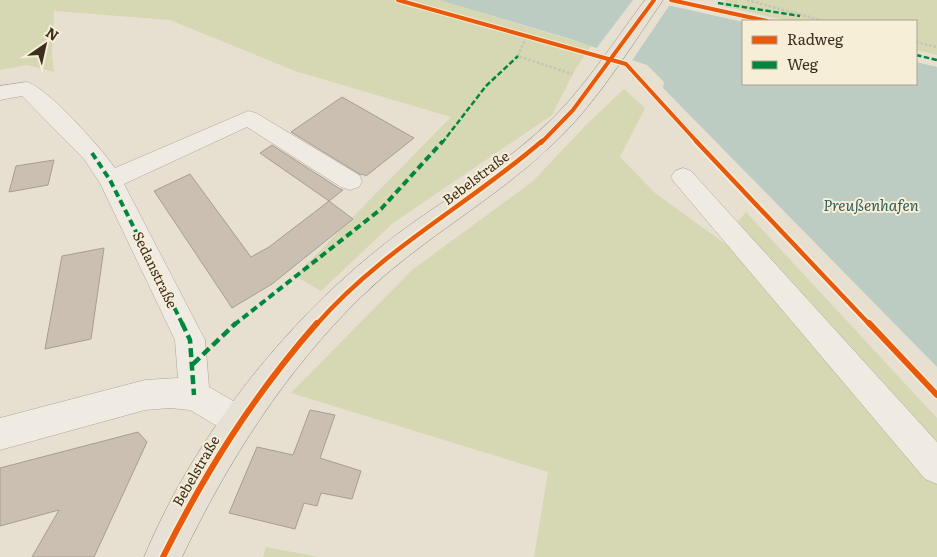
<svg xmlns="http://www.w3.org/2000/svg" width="937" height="557" font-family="Literata,serif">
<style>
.green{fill:#d6d7b3}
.water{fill:#bcccc2}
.pier{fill:#e7e0d1}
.building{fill:#cbbfb2;stroke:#a89c90}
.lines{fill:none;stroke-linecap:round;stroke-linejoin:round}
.minor-casing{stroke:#ada599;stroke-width:1}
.major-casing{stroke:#928b80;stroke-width:1}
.path{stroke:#c8c2b9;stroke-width:2.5;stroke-dasharray:2.5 2;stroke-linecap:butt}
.minor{fill:#efebe3;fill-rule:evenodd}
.major{fill:#e6e1d4;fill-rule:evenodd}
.quiet-far2{stroke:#00873e;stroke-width:2.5;stroke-dasharray:5.5 2.5;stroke-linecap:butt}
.quiet-far1{stroke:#00873e;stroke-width:4;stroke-dasharray:7 4;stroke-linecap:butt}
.quiet{stroke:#00873e;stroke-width:4.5;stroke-dasharray:9 4.5;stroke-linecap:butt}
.cycleway-far2-casing{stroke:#f7eed8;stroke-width:6}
.cycleway-far1-casing{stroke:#f7eed8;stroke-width:8}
.cycleway-casing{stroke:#f7eed8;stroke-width:9}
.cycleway-far2{stroke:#e8590c;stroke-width:4}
.cycleway-far1{stroke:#e8590c;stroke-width:4.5}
.cycleway{stroke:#e8590c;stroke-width:6}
.labels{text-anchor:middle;stroke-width:4;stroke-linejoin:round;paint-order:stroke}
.street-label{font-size:14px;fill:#3d2e20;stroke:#f7eed8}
.water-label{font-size:15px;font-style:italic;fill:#2f5d5a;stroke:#f7eed8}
</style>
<rect width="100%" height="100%" fill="#e7e0d1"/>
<path class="green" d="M0,0H439L591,46L575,70L552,115L393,223L321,291L295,276L451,117L295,71L170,20L54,11L52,54L54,72L27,65L0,70Z
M725,0H937V55L916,50V21H788L722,6Z
M624,89L645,108L620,157L655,193L742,256L937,482V557H534L548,472L291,393L412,270L533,181L589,122Z
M746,212L937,418V453L733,227Z
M266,547L319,557H263Z"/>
<path class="water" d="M439,0H645L743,22V84H916V62L937,67V367L663,88L664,82L647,65L567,38Z"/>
<path class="pier" d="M633,0H656L671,3L631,62L595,50Z"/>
<path class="building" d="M342,97L414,138L366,176L363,174L361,175L291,132Z
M272,145L340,189L343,190L329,201L260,153Z
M54,160L48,185L9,192L16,166Z
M190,174L251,257L269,247L329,201L353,219L272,284L232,308L154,191Z
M104,248L91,339L45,349L62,256Z
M310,410L335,415L320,458L361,471L352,499L321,493L317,506L304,503L295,529L229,513L257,447L293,455Z
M138,432L147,442L94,557H32L59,510L0,526V468Z"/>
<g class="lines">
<g class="minor-casing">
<path id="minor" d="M27,82C48,88 101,148 115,168L248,111L256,113L359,175L362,181L359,187L350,190L341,187L247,127L124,184L205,340L209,387L249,410L254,421L249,432L238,437L227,432L190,410L170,408L145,410L0,450V418L145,380L178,378L175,340L100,183L84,159L22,96L0,100V86Z
M683,168L691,171L937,442V484L925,479L675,183L671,177L675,171Z"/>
</g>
<g class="major-casing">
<path id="major" d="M645,0H663C630,48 596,104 553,144C494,201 420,239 361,297C285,371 228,461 182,557H144C193,440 279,329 377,250C428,208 488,177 537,133C580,96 611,45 645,0Z"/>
</g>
<path class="path" d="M747,0L824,21
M526,37L518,56L572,74
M916,42L937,47"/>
<use href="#minor" class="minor"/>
<use href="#major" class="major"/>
<path class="quiet-far2" d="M718,3L800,16
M916,55L937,60
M442,143L486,86L518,56"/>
<path class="quiet-far1" d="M92,153L110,180L183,325
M234,325L381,209L443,141"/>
<path class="quiet" d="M182,323L190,340L194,395
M193,364L236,323"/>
<g class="cycleway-far2-casing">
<path id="cycleway-far2" d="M398,0L626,64L698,143
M671,0L767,21
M541,143L573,110L654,0"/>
</g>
<g class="cycleway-far1-casing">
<path id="cycleway-far1" d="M696,141L870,325
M316,325C381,250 468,205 542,141"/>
</g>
<g class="cycleway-casing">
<path id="cycleway" d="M869,323L937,395
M163,557C206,471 253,396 317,323"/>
</g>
<use href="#cycleway-far2" class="cycleway-far2"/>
<use href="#cycleway-far1" class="cycleway-far1"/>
<use href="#cycleway" class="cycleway"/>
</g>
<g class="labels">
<g class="street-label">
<text transform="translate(476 178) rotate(-37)" y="5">Bebelstraße</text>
<text transform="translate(155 270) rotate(64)" y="5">Sedanstraße</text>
<text transform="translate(196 471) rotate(-60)" y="5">Bebelstraße</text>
</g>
<g class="water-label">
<text x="871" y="211">Preußenhafen</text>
</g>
</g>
<rect x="742" y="20" width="175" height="65" fill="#f7eed8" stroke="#ada18e"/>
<rect x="752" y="36" width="25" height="8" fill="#e8590c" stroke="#ada18e"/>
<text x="787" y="45" font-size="15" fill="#3d2e20">Radweg</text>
<rect x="752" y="61" width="25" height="8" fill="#00873e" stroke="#ada18e"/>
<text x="787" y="70" font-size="15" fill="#3d2e20">Weg</text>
<g transform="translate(45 45) rotate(34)" stroke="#f7eed8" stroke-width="4" paint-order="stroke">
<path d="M0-4L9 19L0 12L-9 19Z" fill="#3d2e20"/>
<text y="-8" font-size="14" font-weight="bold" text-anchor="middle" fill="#3d2e20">N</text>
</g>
</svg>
